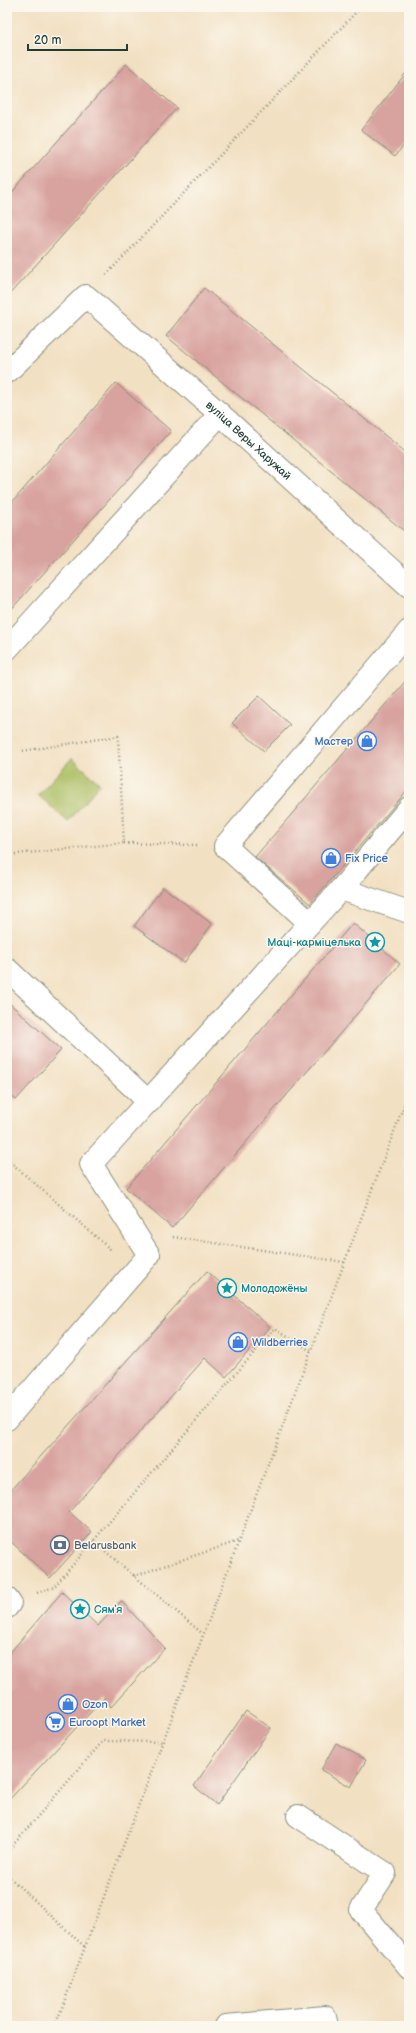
<svg xmlns="http://www.w3.org/2000/svg" width="416" height="2033" font-family="'Balsamiq Sans',sans-serif">
<style>
.green{fill:#aabd60;stroke:#647d4a}
.building{fill:#d8a29e}
.lines{fill:none;stroke-linecap:round;stroke-linejoin:round}
.minor-casing{stroke:#888e7b;stroke-width:24}
.path{stroke:#888e7b;stroke-width:2.5;stroke-dasharray:1 3;stroke-linecap:butt}
.minor{stroke:#fff;stroke-width:22}
.labels{text-anchor:middle;stroke-width:3;stroke-linejoin:round;paint-order:stroke}
.street-label{font-size:11px;fill:#1f3d34;stroke:#fbf7ec}
.shop-label{font-size:11px;fill:#366cbe;stroke:#fbf7ec;text-anchor:start}
.culture-label{font-size:11px;fill:#0d838f;stroke:#fbf7ec;text-anchor:start}
.service-label{font-size:11px;fill:#4e5e75;stroke:#fbf7ec;text-anchor:start}
</style>
<rect width="100%" height="100%" fill="#fbf7ec"/>
<filter id="ink" filterUnits="userSpaceOnUse"><feTurbulence type="fractalNoise" baseFrequency=".025" numOctaves="2"/><feDisplacementMap in="SourceGraphic" scale="8" xChannelSelector="R" yChannelSelector="G"/><feConvolveMatrix kernelMatrix="1 2 1 2 8 2 1 2 1" color-interpolation-filters="sRGB"/></filter>
<filter id="wash" filterUnits="userSpaceOnUse"><feTurbulence type="fractalNoise" baseFrequency=".012" numOctaves="4" result="noise"/><feDisplacementMap in="SourceGraphic" scale="16" xChannelSelector="R" yChannelSelector="G"/><feGaussianBlur stdDeviation="0.9" result="paint"/><feColorMatrix in="noise" values="0 0 0 0 0 0 0 0 0 0 0 0 0 0 0 0 0 1.4 0 .05"/><feComposite in="paint" operator="in"/></filter>
<g filter="url(#wash)">
<rect width="100%" height="100%" fill="#f2e0c2"/>
<path class="green" d="M72,758L100,784L68,822L38,795Z"/>
<g id="blocks">
<path class="building" d="M126,64L177,108L7,297V198Z
M409,69V139L395,156L361,130Z
M204,288L409,455V535L166,336Z
M116,383L171,431L7,614V508Z
M409,677V788L310,904L255,857Z
M259,696L290,725L264,751L232,723Z
M163,887L212,924L184,963L134,926Z
M353,923L400,964L172,1228L126,1188Z
M7,1001L61,1050L16,1100L7,1092Z
M207,1271L270,1327L226,1377L205,1358L69,1512L92,1532L50,1578L7,1538V1494Z
M62,1592L98,1626L121,1601L165,1648L111,1707L104,1698L7,1802V1656Z
M246,1711L271,1728L217,1805L194,1786Z
M336,1743L366,1760L351,1787L321,1770Z"/>
</g>
</g>
<g filter="url(#ink)">
<use href="#blocks" fill-opacity="0" stroke="#888e7b" stroke-width="1"/>
<g class="lines">
<g class="minor-casing">
<g id="minor">
<path id="s1" d="M7,372L86,296L220,414L409,586"/>
<path d="M7,649L220,414"/>
<path d="M341,889L409,912"/>
<path d="M310,923L225,846L409,631"/>
<path d="M7,969L149,1102"/>
<path d="M7,1419L149,1255L91,1164L341,889L409,808"/>
<path d="M7,1599L10,1603L7,1607"/>
<path d="M298,1816L385,1873L361,1910L409,1967"/>
<path d="M226,2026L325,2017L327,2026"/>
</g>
</g>
<path class="path" d="M106,275L361,7
M124,843L197,845
M7,855L124,843L118,736L22,751
M7,1159L111,1250
M173,1237L344,1262
M93,1541L203,1634
M134,1576L238,1541
M37,1593L54,1587L275,1328L311,1351
M7,1852L103,1741L163,1742
M7,1875L85,1947
M55,2026L409,1092"/>
<use href="#minor" class="minor"/>
</g>
</g>
<defs>
<g id="shop-ring" transform="scale(1)"><circle r="9.5" fill="#fbf7ec" stroke="#3f7fe0" stroke-width="1.5"/><path d="M-5-2.5h2.3a2.7 3.5 0 0 1 5.4 0H5L5.5 6h-11ZM-1.5-2.5h3a1.5 2.3 0 0 0-3 0Z" fill="#3f7fe0"/></g>
<g id="sight-ring" transform="scale(1)"><circle r="9.5" fill="#fbf7ec" stroke="#0f9aa8" stroke-width="1.5"/><path d="M0-6L1.8-2.2L6-1.7L2.9 1.2L3.7 5.4L0 3.3L-3.7 5.4L-2.9 1.2L-6-1.7L-1.8-2.2Z" fill="#0f9aa8"/></g>
<g id="bank-ring" transform="scale(1)"><circle r="9.5" fill="#fbf7ec" stroke="#5c6f8a" stroke-width="1.5"/><path d="M-6-4H6V4H-6ZM0-2.3a2.3 2.3 0 1 0 0 4.6a2.3 2.3 0 1 0 0-4.6Z" fill="#5c6f8a"/></g>
<g id="supermarket-ring" transform="scale(1)"><circle r="9.5" fill="#fbf7ec" stroke="#3f7fe0" stroke-width="1.5"/><path d="M-6-5.5h2.5l.6 2H6L4.5 2H-2.5L-4.4-4H-6ZM-1.5 3.2a1.3 1.3 0 1 0 .1 0ZM3 3.2a1.3 1.3 0 1 0 .1 0Z" fill="#3f7fe0"/></g>
</defs>
<g fill-rule="evenodd">
<use href="#shop-ring" x="367" y="741"/>
<use href="#shop-ring" x="331" y="858"/>
<use href="#sight-ring" x="375" y="942"/>
<use href="#sight-ring" x="227" y="1288"/>
<use href="#shop-ring" x="238" y="1342"/>
<use href="#bank-ring" x="60" y="1545"/>
<use href="#sight-ring" x="80" y="1609"/>
<use href="#shop-ring" x="68" y="1704"/>
<use href="#supermarket-ring" x="55" y="1722"/>
</g>
<g class="labels">
<g class="street-label">
<text dy="4" stroke="none"><textPath href="#s1" startOffset="327">вуліца Веры Харужай</textPath></text>
</g>
<g class="shop-label">
<text x="353" y="745" text-anchor="end">Мастер</text>
<text x="345" y="862">Fix Price</text>
<text x="252" y="1346">Wildberries</text>
<text x="82" y="1708">Ozon</text>
<text x="69" y="1726">Euroopt Market</text>
</g>
<g class="culture-label">
<text x="361" y="946" text-anchor="end">Маці-карміцелька</text>
<text x="241" y="1292">Молодожёны</text>
<text x="94" y="1613">Сямʼя</text>
</g>
<g class="service-label">
<text x="74" y="1549">Belarusbank</text>
</g>
</g>
<rect width="416" height="2033" fill="none" stroke="#fbf7ec" stroke-width="24"/>
<path d="M28 44v6h99v-6" fill="none" stroke="#1f3d34" stroke-width="2"/>
<text x="34" y="44" font-size="12" fill="#1f3d34" stroke="#fbf7ec" stroke-width="3" paint-order="stroke">20 m</text>
</svg>
